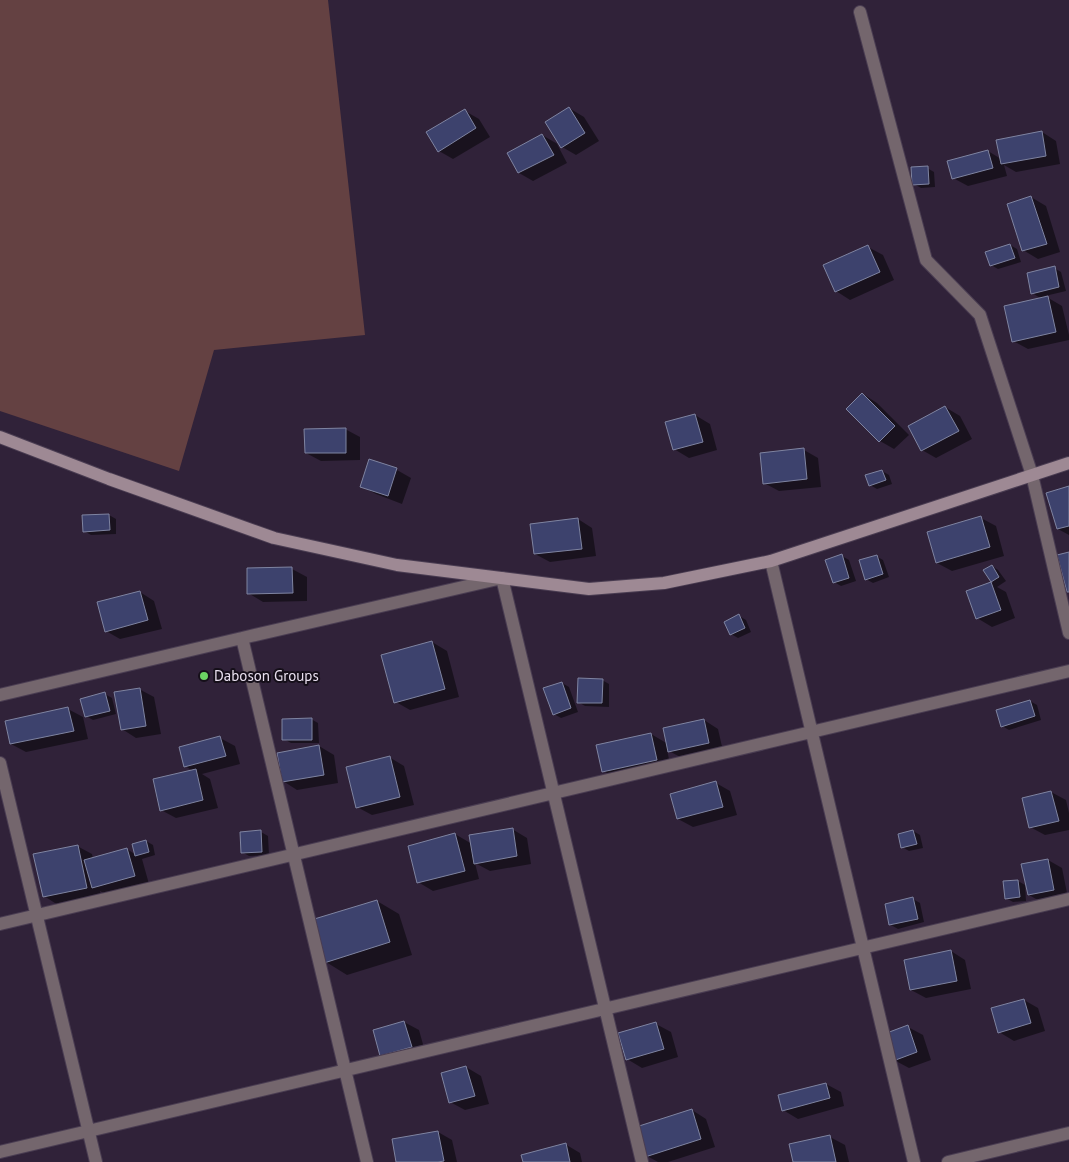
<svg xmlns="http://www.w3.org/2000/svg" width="1069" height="1162" font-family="'PT Sans',sans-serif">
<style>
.green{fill:#644142}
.shadow{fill:#0007}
.building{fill:#3d426d;stroke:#7f84a1}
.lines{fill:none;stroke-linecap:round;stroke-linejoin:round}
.street-casing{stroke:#4a3d52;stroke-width:14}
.secondary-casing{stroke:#4a3d52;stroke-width:14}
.street{stroke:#74666d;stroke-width:12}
.secondary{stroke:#9e8994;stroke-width:12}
.poi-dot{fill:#6bd363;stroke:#150f19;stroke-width:2}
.labels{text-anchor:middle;stroke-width:4;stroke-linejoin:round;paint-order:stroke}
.poi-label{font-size:15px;fill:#e9e0ef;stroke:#150f19;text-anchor:start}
</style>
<rect width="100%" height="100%" fill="#302239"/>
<path class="green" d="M0,0H328L365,335L214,350L179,471L0,411Z"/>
<path class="shadow" d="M569,108L584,117L599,141L576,155L557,144L567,163L533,181L519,173L542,135L561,146Z
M465,111L479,119L490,137L453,159L439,151Z
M1042,132L1056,141L1060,164L1016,172L1004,165L1007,176L968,186L953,178L988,151L1001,159Z
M927,168L934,172L935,187L921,188L914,184Z
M1031,197L1046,206L1060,252L1038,259L1023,250Z
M1010,245L1017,249L1021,262L998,269L991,265Z
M868,247L883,255L894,280L850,300L836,291Z
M1054,268L1061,272L1066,291L1045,296L1062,306L1069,335V340L1028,349L1013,341L1042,299L1032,293Z
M863,394L877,403L909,435L894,449L880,441Z
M945,407L960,416L972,439L936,458L922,450Z
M695,415L710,424L717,450L689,458L674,449Z
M345,429L360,437V460L321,461L306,453Z
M804,450L818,458L821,487L779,491L764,483Z
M369,460L397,470L411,478L402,504L376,494L361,486Z
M882,471L889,475L892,484L877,489L870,485Z
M1069,487V535L1058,529Z
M109,515L116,519V534L91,535L84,531Z
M981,518L996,526L1004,556L952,571L937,563Z
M578,519L592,528L596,556L550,562L535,554Z
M842,556L849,560L856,581L841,586L834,582Z
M876,556L883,560L889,577L873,583L866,579Z
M992,566L998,570L1006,581L997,587L1006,592L1015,618L992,627L977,618L968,592L993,583L985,570Z
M292,569L307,577V601L263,602L248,593Z
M140,592L154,601L162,629L120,639L106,631Z
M739,616L746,620L751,632L738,638L731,634Z
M432,642L447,651L459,697L410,710L396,702Z
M602,680L609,684V707L585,706L578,702Z
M562,683L569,687L578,712L561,718L554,714Z
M139,689L154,697L161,734L136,738L122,729Z
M105,694L112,698L116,714L93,720L86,716Z
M1030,701L1037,705L1041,720L1009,730L1002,726Z
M68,709L83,717L88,739L26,752L11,744Z
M311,719L318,723L319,743H291L284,739Z
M704,720L718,729L723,751L684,759L667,750L671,768L618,779L603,771L651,734L668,744Z
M220,738L235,746L240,764L202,774L210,779L218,808L176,818L161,810L193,771L185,766Z
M319,746L334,755L338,783L297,790L283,781Z
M389,757L404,766L414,805L372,815L357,807Z
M716,783L730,791L737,815L693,827L678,819Z
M1051,792L1066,800L1069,813V830L1045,835L1030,827Z
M512,829L527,838L531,864L490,871L475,863L479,879L433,891L418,882L455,834L472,844Z
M913,831L920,835L923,848L909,851L902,847Z
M261,832L268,836L269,855L249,856L242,852Z
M146,841L153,845L155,855L142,859L149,884L108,896L100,891L101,896L58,905L44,896L77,846L92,854L93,859L127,849L136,855Z
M1048,860L1062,868L1068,898L1043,903L1029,895Z
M1018,881L1025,885L1026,901L1013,902L1006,898Z
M913,899L920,903L924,922L898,929L891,925Z
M377,901L399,914L412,955L347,975L326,962Z
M951,951L965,960L971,989L926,998L911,990Z
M1024,1000L1038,1008L1045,1031L1014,1041L999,1032Z
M404,1022L419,1030L426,1055H382Z
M656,1024L671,1032L678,1057L642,1068L627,1059Z
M908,1027L923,1035L931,1060L909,1068L894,1060Z
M466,1067L481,1076L489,1104L465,1110L450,1102Z
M826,1084L841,1092L844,1106L798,1119L783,1110Z
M692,1110L706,1119L715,1147L668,1162H658L647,1156Z
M438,1132L452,1140L457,1162H397Z
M830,1137L845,1145L849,1162H795Z
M565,1144L580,1153L582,1162H524Z"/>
<path class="building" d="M569,107L585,133L561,148L545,122Z
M465,109L476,128L438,152L426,132Z
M1042,131L1046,156L1001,164L996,140Z
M542,134L554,155L518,173L507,153Z
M988,150L993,168L952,179L947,161Z
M928,166L929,184L912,185L911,167Z
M1031,196L1047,244L1022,251L1007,204Z
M1010,244L1015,258L990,266L985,252Z
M868,245L880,272L835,292L823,265Z
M1055,266L1059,287L1031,294L1027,273Z
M1048,296L1056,332L1012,342L1004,306Z
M862,393L895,426L879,442L846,409Z
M945,406L959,431L921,451L908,426Z
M695,414L703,442L673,450L665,422Z
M346,428V453H305L304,429Z
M804,448L807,479L763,484L760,453Z
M369,459L397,468L388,496L360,487Z
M882,470L886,480L869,486L865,475Z
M1069,486V526L1057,529L1046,493Z
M109,514L110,530L83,532L82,515Z
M981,516L990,547L936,563L927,532Z
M578,518L582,549L534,554L530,524Z
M1069,552V592H1067L1057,555Z
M842,554L849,578L833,583L825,560Z
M877,555L883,574L865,580L859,560Z
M992,565L999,577L991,582L983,570Z
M292,567L293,593L247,594V568Z
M991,582L1001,610L976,619L966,591Z
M140,591L148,620L105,632L97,602Z
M739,614L745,628L730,635L724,622Z
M432,641L445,689L394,703L381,655Z
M578,678L603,679L602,703H577Z
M562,682L571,708L553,715L543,688Z
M140,688L146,726L121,730L114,692Z
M105,692L110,711L85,717L80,699Z
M1030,700L1035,716L1001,727L996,710Z
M68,707L74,731L10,744L5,721Z
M312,718V740H282V719Z
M704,719L709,743L668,752L663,728Z
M651,733L657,760L602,772L596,745Z
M220,736L226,756L184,767L179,747Z
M319,745L324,775L282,782L277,753Z
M390,756L400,797L356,808L346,767Z
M196,769L203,800L160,811L153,779Z
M716,781L723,807L677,819L670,794Z
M1051,791L1059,821L1029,828L1022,798Z
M513,828L517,856L474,864L469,835Z
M261,830L262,852L241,853L240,832Z
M913,830L917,844L901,848L898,834Z
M455,833L465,871L417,883L408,846Z
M146,840L149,852L135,856L132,844Z
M78,845L87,888L43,897L33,854Z
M127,848L135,876L92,888L84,860Z
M1048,859L1054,890L1028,895L1021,864Z
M1018,880L1020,897L1005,899L1003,881Z
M913,897L918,919L889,925L885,904Z
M377,900L390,942L324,963L311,920Z
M951,950L957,981L910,990L904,960Z
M1024,999L1031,1023L998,1033L991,1008Z
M404,1021L412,1047L380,1056L373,1030Z
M656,1022L664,1049L626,1060L618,1033Z
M908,1025L917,1052L893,1061L884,1034Z
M466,1066L475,1096L449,1103L441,1073Z
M826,1083L830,1098L782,1111L778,1095Z
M692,1109L701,1139L645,1157L636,1127Z
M438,1131L444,1161L438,1162H396L392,1139Z
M830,1135L836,1162H793L789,1144Z
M566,1143L570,1162H523L521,1155Z"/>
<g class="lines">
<g class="street-casing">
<path id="street" d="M860,12L926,260L980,315L1032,475L1069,633
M771,561L914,1162
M242,638L367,1162
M0,695L242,638L502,578L642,1162
M0,763L96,1162
M0,924L1069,671
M0,1152L1069,899
M948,1162L1069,1133"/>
</g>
<g class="secondary-casing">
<path id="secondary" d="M0,437L109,479L274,538L397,565L589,589L664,583L771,561L1069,463"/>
</g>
<use href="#street" class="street"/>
<use href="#secondary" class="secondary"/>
</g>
<circle class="poi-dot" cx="204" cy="676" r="5"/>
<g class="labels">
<g class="poi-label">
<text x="214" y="681">Daboson Groups</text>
</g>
</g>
</svg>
